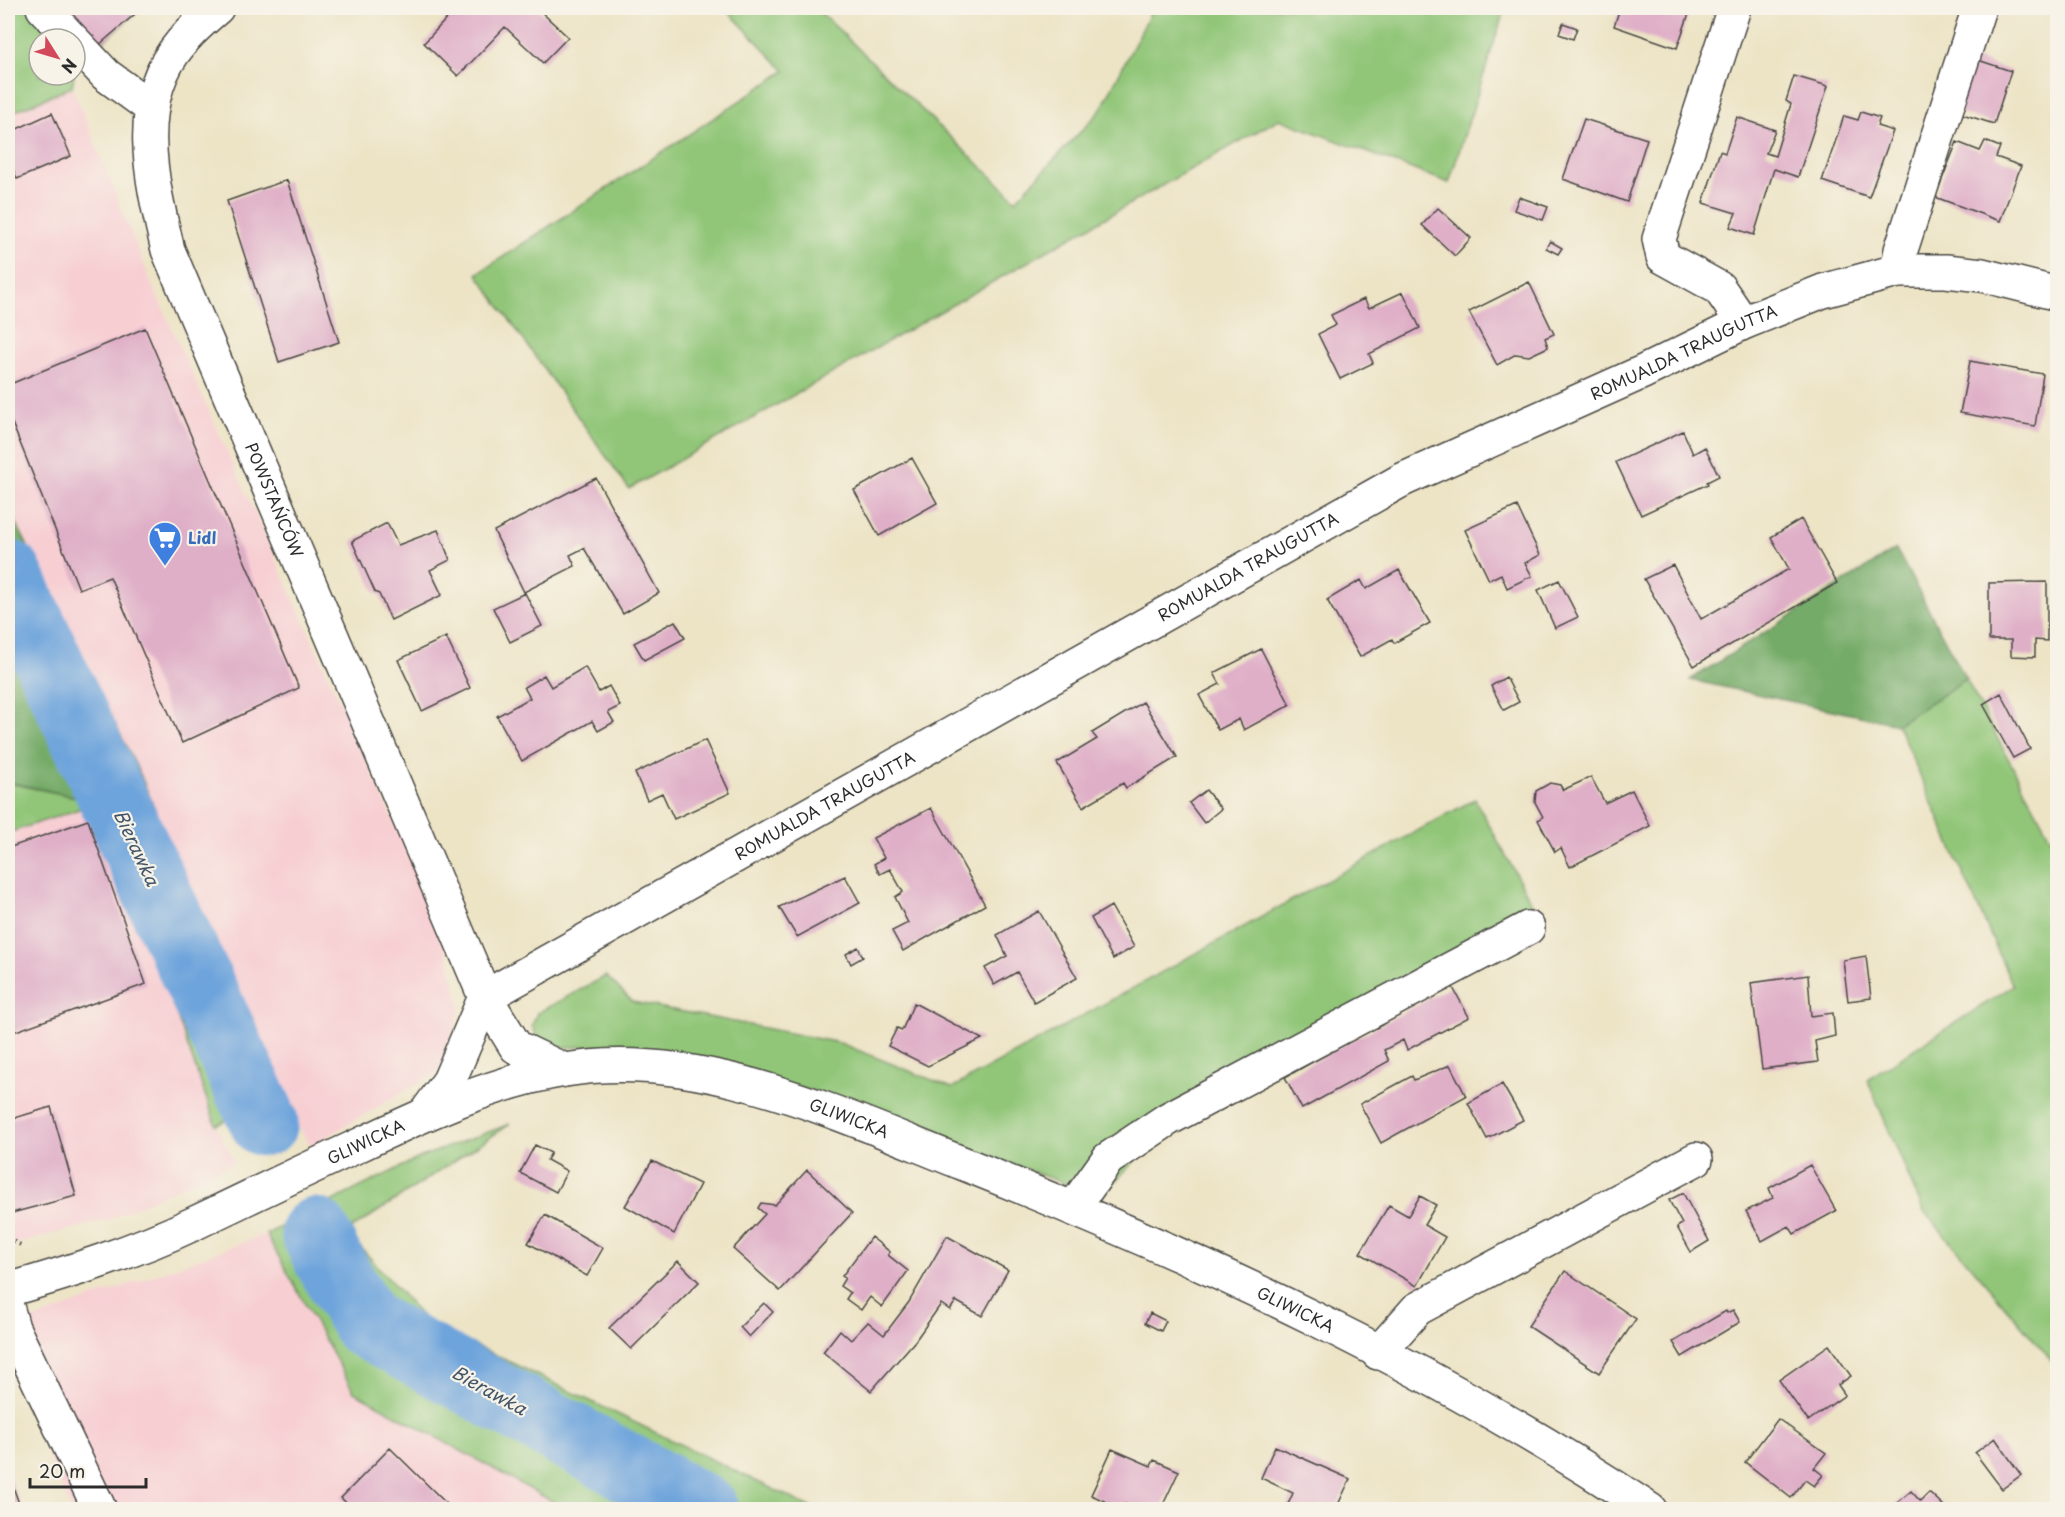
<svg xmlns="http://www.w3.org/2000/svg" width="2065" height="1517" font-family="'Playpen Sans',sans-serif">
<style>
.built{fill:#f7cfd3}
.green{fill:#91c678;stroke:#5e7852;stroke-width:1.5}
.forest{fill:#74ab68;stroke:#506b4a;stroke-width:1.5}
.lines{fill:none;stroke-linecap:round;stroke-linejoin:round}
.river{stroke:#6ea4dc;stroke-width:69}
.building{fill:#dfafc7}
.minor-casing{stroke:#484742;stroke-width:36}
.major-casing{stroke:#484742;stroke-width:36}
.path{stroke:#484742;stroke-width:4;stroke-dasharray:1.5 4.5;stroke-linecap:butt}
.minor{stroke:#fff;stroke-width:33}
.major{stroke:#fff;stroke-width:33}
.labels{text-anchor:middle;stroke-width:4.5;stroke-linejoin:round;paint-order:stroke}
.street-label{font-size:16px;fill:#2b2b2b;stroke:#f7f3e8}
.shop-label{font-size:16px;font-weight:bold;fill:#366cbe;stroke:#f7f3e8;text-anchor:start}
.water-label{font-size:18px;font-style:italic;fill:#425569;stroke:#f7f3e8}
</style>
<rect width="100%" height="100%" fill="#f7f3e8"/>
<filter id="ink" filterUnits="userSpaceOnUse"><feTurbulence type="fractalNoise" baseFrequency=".0167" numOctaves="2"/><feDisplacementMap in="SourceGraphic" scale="12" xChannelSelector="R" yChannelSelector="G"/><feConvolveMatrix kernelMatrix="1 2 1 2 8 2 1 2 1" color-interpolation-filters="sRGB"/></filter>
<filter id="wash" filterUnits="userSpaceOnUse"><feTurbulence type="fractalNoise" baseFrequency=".008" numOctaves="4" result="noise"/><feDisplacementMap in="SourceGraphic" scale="24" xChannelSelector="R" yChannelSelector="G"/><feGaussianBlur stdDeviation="1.35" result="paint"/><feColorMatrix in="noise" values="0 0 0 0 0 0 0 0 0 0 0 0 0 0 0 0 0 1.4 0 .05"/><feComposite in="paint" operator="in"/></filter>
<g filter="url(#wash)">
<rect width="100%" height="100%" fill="#ede4c6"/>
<path class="built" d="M72,87L154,289L438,920L461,1008L439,1071L311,1146L278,1098L141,776L8,506V114Z
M100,802L216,1125L234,1162L110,1219L8,1246V833Z
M266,1234L354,1392L566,1509H71L8,1364V1329Z"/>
<path class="green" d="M8,8H142L77,64L75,71V39H39V75H74L72,87L8,114Z
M725,8H816L1016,200L1100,111L1153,8H1505L1449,183L1279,119L629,489L477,274L785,71Z
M1966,679L2057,850V1367L1923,1210L1867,1079L2013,986L1897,724Z
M141,776L278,1098L216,1125L100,802L8,833V783L100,802Z
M1475,799L1541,920L1147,1147L1101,1197L819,1093L635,1047H556L538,1038L532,1026L537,1013L606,976L633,1002L840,1043L952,1088Z
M510,1124L347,1232L427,1322L814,1509H566L354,1392L266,1234L421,1157Z"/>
<path class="forest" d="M8,506L141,776L100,802L8,782Z
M1896,549L1966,679L1897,724L1690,680Z"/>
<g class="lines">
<path class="river" d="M8,574L264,1122
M315,1232L331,1264L366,1324L705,1510"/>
</g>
<g id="blocks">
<path class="building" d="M66,8H142L99,45Z
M443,8H537L568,37L543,63L505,27L458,76L424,43L450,15Z
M1620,8H1691L1677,48L1614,26Z
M1563,23L1577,28L1573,39L1559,34Z
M1972,58L2011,71L1994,124L1956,112Z
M1794,76L1828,86L1798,177L1774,169L1754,235L1730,227L1736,213L1703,203L1720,151L1725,153L1737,117L1775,130L1766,153L1775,156L1791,104L1786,101Z
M1861,112L1880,118L1877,126L1893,131L1869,197L1822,181L1844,116L1858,120Z
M52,113L71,156L17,179L8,156V133Z
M1584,119L1647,139L1627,202L1563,179Z
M1985,141L2000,147L1996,157L2021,166L2000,221L1935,197L1957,142L1980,151Z
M287,180L339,342L279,362L227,201Z
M1519,197L1548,207L1543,220L1514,210Z
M1438,208L1471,238L1455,256L1422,225Z
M1550,241L1562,248L1558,254L1546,248Z
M1529,282L1554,334L1545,338L1548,347L1529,356L1516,354L1497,365L1469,312Z
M1403,292L1420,328L1369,354L1373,363L1340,379L1318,334L1336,325L1331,315L1364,299L1369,308Z
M145,328L299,688L182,743L110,577L79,589L8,413V385Z
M1970,361L2043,374L2035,426L1960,413Z
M1683,431L1693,454L1705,447L1719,476L1707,482L1708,484L1641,515L1616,462Z
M912,458L937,503L879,536L854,490Z
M596,478L659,593L623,614L584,548L570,555L575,566L524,592L494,531Z
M1517,506L1540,555L1525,563L1532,576L1507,588L1501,574L1489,580L1465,530Z
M1801,519L1837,583L1694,666L1644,579L1673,565L1701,619L1789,569L1771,537Z
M387,523L398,545L438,530L450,560L430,570L442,595L391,620L379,594L375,592L352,541Z
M1399,570L1430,623L1394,643L1392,639L1360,657L1327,600L1361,580L1366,589Z
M1559,580L1578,617L1555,628L1538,590Z
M2047,582V641L2035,640V657L2011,656V640H1989V583Z
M525,593L542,626L510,642L493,608Z
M675,621L685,638L644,660L634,643Z
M446,637L470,688L422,711L398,660Z
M1261,649L1290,705L1244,730L1239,719L1218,730L1199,695L1220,684L1214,673Z
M585,667L599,692L609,686L620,706L608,712L614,722L598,731L592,721L522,761L497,716L530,698L524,687L544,675L551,687Z
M1506,677L1519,702L1504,710L1491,686Z
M2001,693L2030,749L2013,758L1983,704Z
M1143,702L1177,757L1126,788L1123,783L1083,807L1057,763L1097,739L1092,733Z
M705,740L730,793L674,819L662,793L647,800L635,773Z
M1591,777L1605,803L1632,790L1650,826L1570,867L1561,848L1555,852L1538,820L1543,817L1535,802L1536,791L1550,783L1560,785L1563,790Z
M1206,790L1221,809L1204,823L1189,803Z
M931,808L985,905L903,951L892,931L908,923L895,897L903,892L890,869L880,874L874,864L884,858L873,838Z
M88,820L146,984L8,1034V848Z
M845,876L860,903L797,937L779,907Z
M1111,906L1134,947L1113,959L1091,918Z
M1039,911L1077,978L1034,1002L1017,972L994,985L985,968L1007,956L997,935Z
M858,947L863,957L851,964L846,954Z
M1866,956L1871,998L1848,1001L1843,960Z
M1808,975L1811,1016L1833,1013L1835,1036L1815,1041L1818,1062L1762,1069L1751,983Z
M1452,986L1469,1017L1407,1050L1403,1040L1384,1050L1389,1061L1302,1109L1285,1077Z
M914,1003L982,1039L928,1066L888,1046L897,1028L902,1030Z
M1450,1065L1466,1096L1381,1143L1360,1104L1412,1076L1414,1080Z
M1502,1084L1523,1120L1487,1139L1468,1103Z
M51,1107L76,1196L8,1214V1120Z
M535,1145L551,1153L547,1160L567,1171L556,1192L520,1173Z
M652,1161L700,1184L674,1234L625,1206Z
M1810,1165L1836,1211L1794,1234L1789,1226L1762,1241L1746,1211L1773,1198L1769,1188Z
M807,1170L852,1213L780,1291L733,1249L765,1214L758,1208L761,1203L775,1205Z
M1683,1193L1709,1241L1691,1252L1677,1227L1682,1224L1669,1200Z
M1420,1196L1436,1205L1424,1225L1445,1237L1417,1286L1360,1253L1389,1205L1408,1216Z
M545,1215L603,1248L587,1276L528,1243Z
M947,1236L1008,1270L982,1316L956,1301L950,1310L941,1304L915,1341L871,1391L823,1352L840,1330L851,1340L868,1322L884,1335L909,1302Z
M871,1237L890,1252L888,1255L908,1271L882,1307L870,1297L861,1310L846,1299L850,1293L840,1286L845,1278L842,1276Z
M678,1261L699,1282L631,1349L609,1328Z
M1565,1271L1636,1319L1599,1373L1528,1326Z
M764,1303L773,1312L749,1337L740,1327Z
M1733,1310L1740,1322L1682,1357L1673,1342L1726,1311L1727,1313Z
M1150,1313L1166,1321L1161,1331L1145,1323Z
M1829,1345L1851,1376L1838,1385L1845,1395L1808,1421L1779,1380Z
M1778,1419L1826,1453L1814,1468L1823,1475L1814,1486L1805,1480L1791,1498L1745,1462Z
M1995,1438L2021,1475L2002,1489L1975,1453Z
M1275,1446L1350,1479L1336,1509H1286L1293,1493L1261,1478Z
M390,1448L452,1509H353L341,1498Z
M1112,1449L1151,1466L1154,1460L1179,1471L1161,1509H1138L1125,1504L1122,1509L1091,1495Z
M8,1473L21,1509H8Z
M1911,1491L1920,1501L1929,1492L1947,1509H1901L1896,1504Z"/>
</g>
</g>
<g filter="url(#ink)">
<use href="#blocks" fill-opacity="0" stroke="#484742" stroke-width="1.5"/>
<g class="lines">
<g class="minor-casing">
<g id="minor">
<path d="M43,8L72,39"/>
<path id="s1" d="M217,8C204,19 191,30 181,43C131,101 152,183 168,250L485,997L516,1047L564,1070"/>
<path d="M1734,8L1659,239L1663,257L1719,288L1743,323"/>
<path d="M75,42L106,75L150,107"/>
<path d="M1897,271L1901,250L1979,8"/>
<path id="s2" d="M485,997L1402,480L1643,372L1743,323L1823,291L1897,271H1946L1982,275L2058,294"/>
<path d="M425,1114L449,1081L485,997"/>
<path d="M1073,1208L1108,1159L1168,1119L1528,928"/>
<path d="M8,1310L13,1328L100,1510"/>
<path d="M1378,1353L1417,1309L1696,1159"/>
</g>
</g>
<g class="major-casing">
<g id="major">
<path id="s3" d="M8,1290C70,1272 134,1252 193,1224C247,1198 301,1172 355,1147C422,1115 492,1082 565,1070C698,1047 841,1115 962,1163C1199,1258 1437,1368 1650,1510"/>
</g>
</g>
<path class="path" d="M8,1239L23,1246"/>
<use href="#minor" class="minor"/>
<use href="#major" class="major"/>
</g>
</g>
<defs>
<g id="supermarket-pin" transform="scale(1.725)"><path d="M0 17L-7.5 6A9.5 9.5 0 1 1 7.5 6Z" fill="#3f7fe0" stroke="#f7f3e8"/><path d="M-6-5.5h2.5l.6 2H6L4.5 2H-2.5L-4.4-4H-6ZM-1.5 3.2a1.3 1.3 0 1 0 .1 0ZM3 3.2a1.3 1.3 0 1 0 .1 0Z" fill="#fff"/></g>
</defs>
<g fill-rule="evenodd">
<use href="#supermarket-pin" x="165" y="538"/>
</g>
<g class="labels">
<g class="street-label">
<text dy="6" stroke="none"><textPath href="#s2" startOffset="1362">ROMUALDA TRAUGUTTA</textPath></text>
<text dy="6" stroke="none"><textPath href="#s1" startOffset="538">POWSTAŃCÓW</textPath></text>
<text dy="6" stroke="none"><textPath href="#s2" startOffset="876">ROMUALDA TRAUGUTTA</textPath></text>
<text dy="6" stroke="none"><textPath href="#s2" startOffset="390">ROMUALDA TRAUGUTTA</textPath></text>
<text dy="6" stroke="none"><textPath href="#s3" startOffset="892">GLIWICKA</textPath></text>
<text dy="6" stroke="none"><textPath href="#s3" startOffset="388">GLIWICKA</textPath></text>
<text dy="6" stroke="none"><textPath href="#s3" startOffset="1378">GLIWICKA</textPath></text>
</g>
<g class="shop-label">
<text x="188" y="544">Lidl</text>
</g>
<g class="water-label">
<text transform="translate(136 848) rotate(65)" y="6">Bierawka</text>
<text transform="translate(489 1391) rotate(29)" y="6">Bierawka</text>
</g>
</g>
<rect width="2065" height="1517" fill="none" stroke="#f7f3e8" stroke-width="30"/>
<g transform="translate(57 57) rotate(127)"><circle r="28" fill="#f7f3e8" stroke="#a5a39c" stroke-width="1.5"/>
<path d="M0-4.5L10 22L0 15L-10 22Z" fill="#d1495b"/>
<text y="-9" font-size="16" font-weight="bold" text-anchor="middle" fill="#2b2b2b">N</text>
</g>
<path d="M30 1478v9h116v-9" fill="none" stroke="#2b2b2b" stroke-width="3"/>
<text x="39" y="1478" font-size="18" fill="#2b2b2b" stroke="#f7f3e8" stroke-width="4.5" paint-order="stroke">20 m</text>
</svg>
